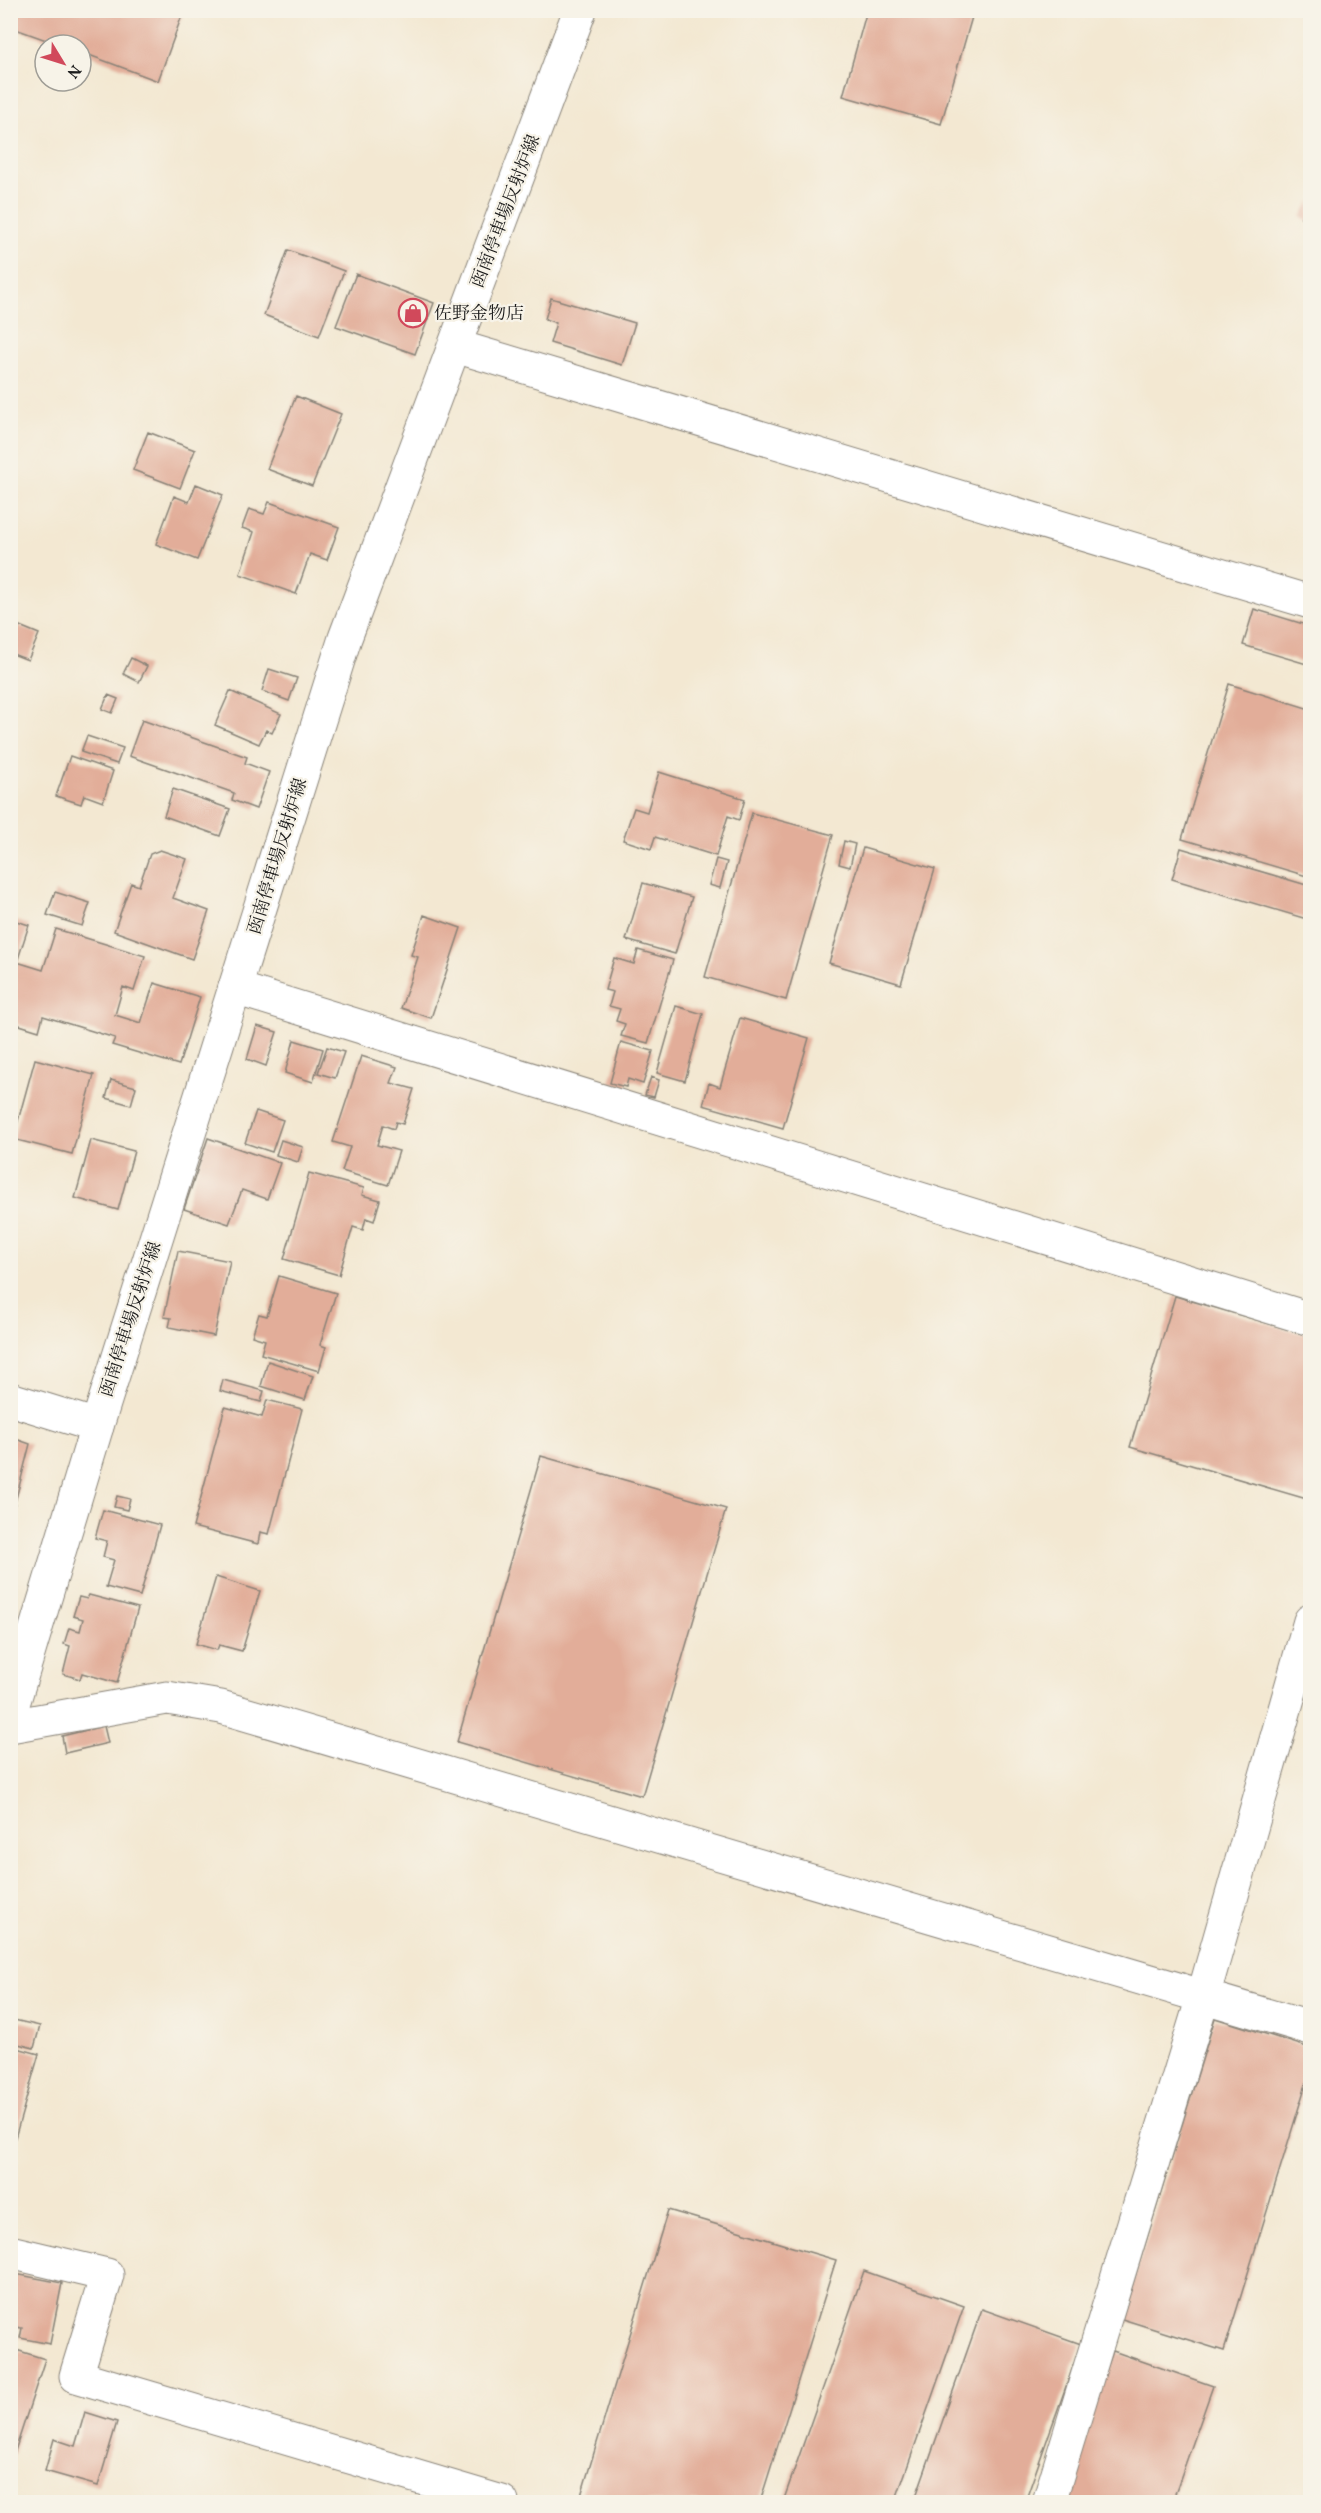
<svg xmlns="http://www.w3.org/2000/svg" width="1321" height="2513" font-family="Vollkorn,'Noto Serif JP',serif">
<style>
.building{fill:#e2ad99}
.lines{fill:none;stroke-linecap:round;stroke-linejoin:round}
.minor-casing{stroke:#888277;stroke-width:35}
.tertiary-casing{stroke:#888277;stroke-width:35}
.secondary-casing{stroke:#888277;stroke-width:35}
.minor{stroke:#fff;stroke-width:33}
.tertiary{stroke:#fff;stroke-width:33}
.secondary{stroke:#fff;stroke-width:33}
.labels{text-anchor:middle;stroke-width:4.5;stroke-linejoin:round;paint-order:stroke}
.street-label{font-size:18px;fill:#1c1c1c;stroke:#f7f3e8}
.poi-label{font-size:18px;fill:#1c1c1c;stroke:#f7f3e8;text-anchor:start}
</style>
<rect width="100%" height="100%" fill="#f7f3e8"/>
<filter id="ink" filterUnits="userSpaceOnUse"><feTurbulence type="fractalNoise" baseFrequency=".0167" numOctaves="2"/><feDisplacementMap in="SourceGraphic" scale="12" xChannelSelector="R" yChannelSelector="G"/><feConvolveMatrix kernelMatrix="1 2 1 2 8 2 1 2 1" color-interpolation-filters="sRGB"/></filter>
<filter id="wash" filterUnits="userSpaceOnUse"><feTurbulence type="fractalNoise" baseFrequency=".008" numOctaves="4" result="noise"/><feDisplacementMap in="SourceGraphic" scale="24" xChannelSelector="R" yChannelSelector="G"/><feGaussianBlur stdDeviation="1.35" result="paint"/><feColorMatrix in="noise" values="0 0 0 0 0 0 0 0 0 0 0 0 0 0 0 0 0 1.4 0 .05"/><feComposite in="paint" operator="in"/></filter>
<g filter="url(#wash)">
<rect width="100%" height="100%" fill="#f3e8d2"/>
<g id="blocks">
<path class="building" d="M10,10H184L158,81L81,52V45H60L10,27Z
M867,10H974L941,124L843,96Z
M1310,201V223L1301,217Z
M288,250L344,271L319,336L264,315Z
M356,274L434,303L415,354L336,326Z
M551,298L635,323L622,365L550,343L556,323L545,319Z
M296,396L341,414L312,486L267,469Z
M148,432L195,450L180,488L133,470Z
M196,484L223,495L197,560L156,544L174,496L189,502Z
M269,502L339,527L327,560L310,554L296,594L240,574L254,532L242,528L249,509L264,514Z
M1254,609L1310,626V665L1243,645Z
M10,622L39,634L28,660L10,653Z
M131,658L147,666L139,682L123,674Z
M269,669L297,678L289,701L262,691Z
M1229,684L1310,709V877L1182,839Z
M230,691L281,714L272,733L266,730L259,744L215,725Z
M108,695L118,699L112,713L102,709Z
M142,720L247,757L245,763L269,772L256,809L232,800L234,793L129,756Z
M87,736L123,748L117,764L81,752Z
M70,756L113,771L103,802L84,795L81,804L56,796Z
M659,772L745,799L739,820L728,816L716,856L655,837L651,849L623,840L634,808L647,812Z
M173,789L230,809L220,836L164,816Z
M752,813L833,835L786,1000L705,977Z
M844,841L855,844L850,867L839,864Z
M863,848L935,869L901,984L829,963Z
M1181,848L1310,886V920L1172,879Z
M160,850L187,859L173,898L209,911L192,959L114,931L131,883L139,886L150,854Z
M716,859L727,862L720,888L709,885Z
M643,883L692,897L675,954L626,940Z
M55,892L90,903L82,926L47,915Z
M424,915L461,928L431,1018L401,1008L418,957L411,955Z
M10,919L29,925L17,962L43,970L56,929L145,956L134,991L123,987L115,1015L141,1023L154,983L200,997L179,1065L112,1045L115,1038L43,1016L39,1031L13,1023L10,1031Z
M638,950L673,960L648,1043L621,1036L625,1024L616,1021L620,1009L609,1006L613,992L605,990L614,958L634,964Z
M676,1006L703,1014L685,1081L657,1073Z
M740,1018L809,1038L783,1128L703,1105L709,1083L720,1087Z
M257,1026L277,1032L266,1066L247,1059Z
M294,1040L323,1049L313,1082L285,1073Z
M621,1042L653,1051L643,1084L628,1079L626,1087L610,1083Z
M327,1047L344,1052L335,1078L318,1073Z
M361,1056L397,1067L391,1083L414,1089L403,1124L396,1122L394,1129L383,1125L377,1145L399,1151L388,1185L342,1171L350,1147L333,1142Z
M35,1059L94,1075L72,1154L13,1139Z
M651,1077L659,1080L654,1097L645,1095Z
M111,1080L136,1087L131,1105L106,1098Z
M256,1111L283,1120L272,1152L245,1143Z
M208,1138L280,1163L267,1199L242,1190L229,1224L184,1209Z
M91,1140L134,1151L118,1210L75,1198Z
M281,1140L303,1147L298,1162L276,1155Z
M309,1173L364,1188L362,1195L380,1200L374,1221L366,1218L363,1230L353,1227L339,1275L284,1259Z
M178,1251L230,1261L214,1336L169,1327L171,1318L164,1317Z
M279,1276L336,1293L320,1345L326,1347L319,1371L261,1354L265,1340L252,1336L259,1314L267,1316Z
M1175,1296L1310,1336V1500L1130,1447Z
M268,1361L313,1376L305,1400L261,1386Z
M223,1380L264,1391L261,1402L220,1391Z
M267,1400L302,1409L269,1534L260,1532L258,1544L193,1527L225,1407L262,1417Z
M10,1437L30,1444L11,1518H10Z
M541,1456L726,1509L642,1796L457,1742Z
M117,1496L130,1499L127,1510L114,1507Z
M103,1510L160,1525L140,1596L106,1587L114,1560L103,1557L107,1541L95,1538Z
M216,1577L260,1591L242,1651L219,1645L217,1650L196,1644Z
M89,1595L138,1608L117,1683L82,1673L80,1679L63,1674L70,1646L64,1644L69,1628L80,1631L83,1619L73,1616L79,1597L87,1599Z
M104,1726L108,1743L65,1753L62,1736Z
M1215,2018L1310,2048V2071L1224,2351L1122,2319Z
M10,2019L40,2026L34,2048L10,2042Z
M10,2046L39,2054L15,2138L10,2137Z
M668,2210L836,2260L760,2502H579Z
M864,2271L964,2306L895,2502H783Z
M10,2273L62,2283L50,2344L20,2338L22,2328L10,2326Z
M982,2309L1081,2344L1025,2502H914Z
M10,2348L45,2359L13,2457L10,2456Z
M1113,2351L1213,2386L1172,2502H1060Z
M85,2412L117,2422L98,2486L45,2471L54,2439L75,2446Z"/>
</g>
</g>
<g filter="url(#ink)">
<use href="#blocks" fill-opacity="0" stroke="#888277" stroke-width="1.5"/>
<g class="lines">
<g class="minor-casing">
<path id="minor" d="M455,346L1310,602
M235,988L1310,1319
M10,1726L167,1698L221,1707L1310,2028
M10,2252L107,2275L76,2376L502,2502
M1049,2502L1203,1997L1310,1621"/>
</g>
<g class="tertiary-casing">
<path id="tertiary" d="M10,1399L97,1426"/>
</g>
<g class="secondary-casing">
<path id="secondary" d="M10,1714L97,1426L345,638L580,10"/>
</g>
<use href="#minor" class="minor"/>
<use href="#tertiary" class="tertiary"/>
<use href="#secondary" class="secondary"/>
</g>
</g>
<defs>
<g id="shop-ring" transform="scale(1.5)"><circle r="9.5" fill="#f7f3e8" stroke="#d1495b" stroke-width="1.5"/><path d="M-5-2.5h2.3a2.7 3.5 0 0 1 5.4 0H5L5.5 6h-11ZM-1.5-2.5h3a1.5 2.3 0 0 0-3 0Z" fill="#d1495b"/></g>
</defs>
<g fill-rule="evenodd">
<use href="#shop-ring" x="413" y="313"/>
</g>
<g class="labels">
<g class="street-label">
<text transform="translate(505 211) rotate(-69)" y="6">函南停車場反射炉線</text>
<text transform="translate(277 856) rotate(-73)" y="6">函南停車場反射炉線</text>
<text transform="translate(130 1319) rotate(-72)" y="6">函南停車場反射炉線</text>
</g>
<g class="poi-label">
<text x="434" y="319">佐野金物店</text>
</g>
</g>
<rect width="1321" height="2513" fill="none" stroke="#f7f3e8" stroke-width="36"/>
<g transform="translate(63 63) rotate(128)"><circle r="28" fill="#f7f3e8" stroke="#9f9d96" stroke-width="1.5"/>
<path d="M0-4.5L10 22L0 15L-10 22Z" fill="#d1495b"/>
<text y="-9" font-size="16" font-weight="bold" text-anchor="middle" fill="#1c1c1c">N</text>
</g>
</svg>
